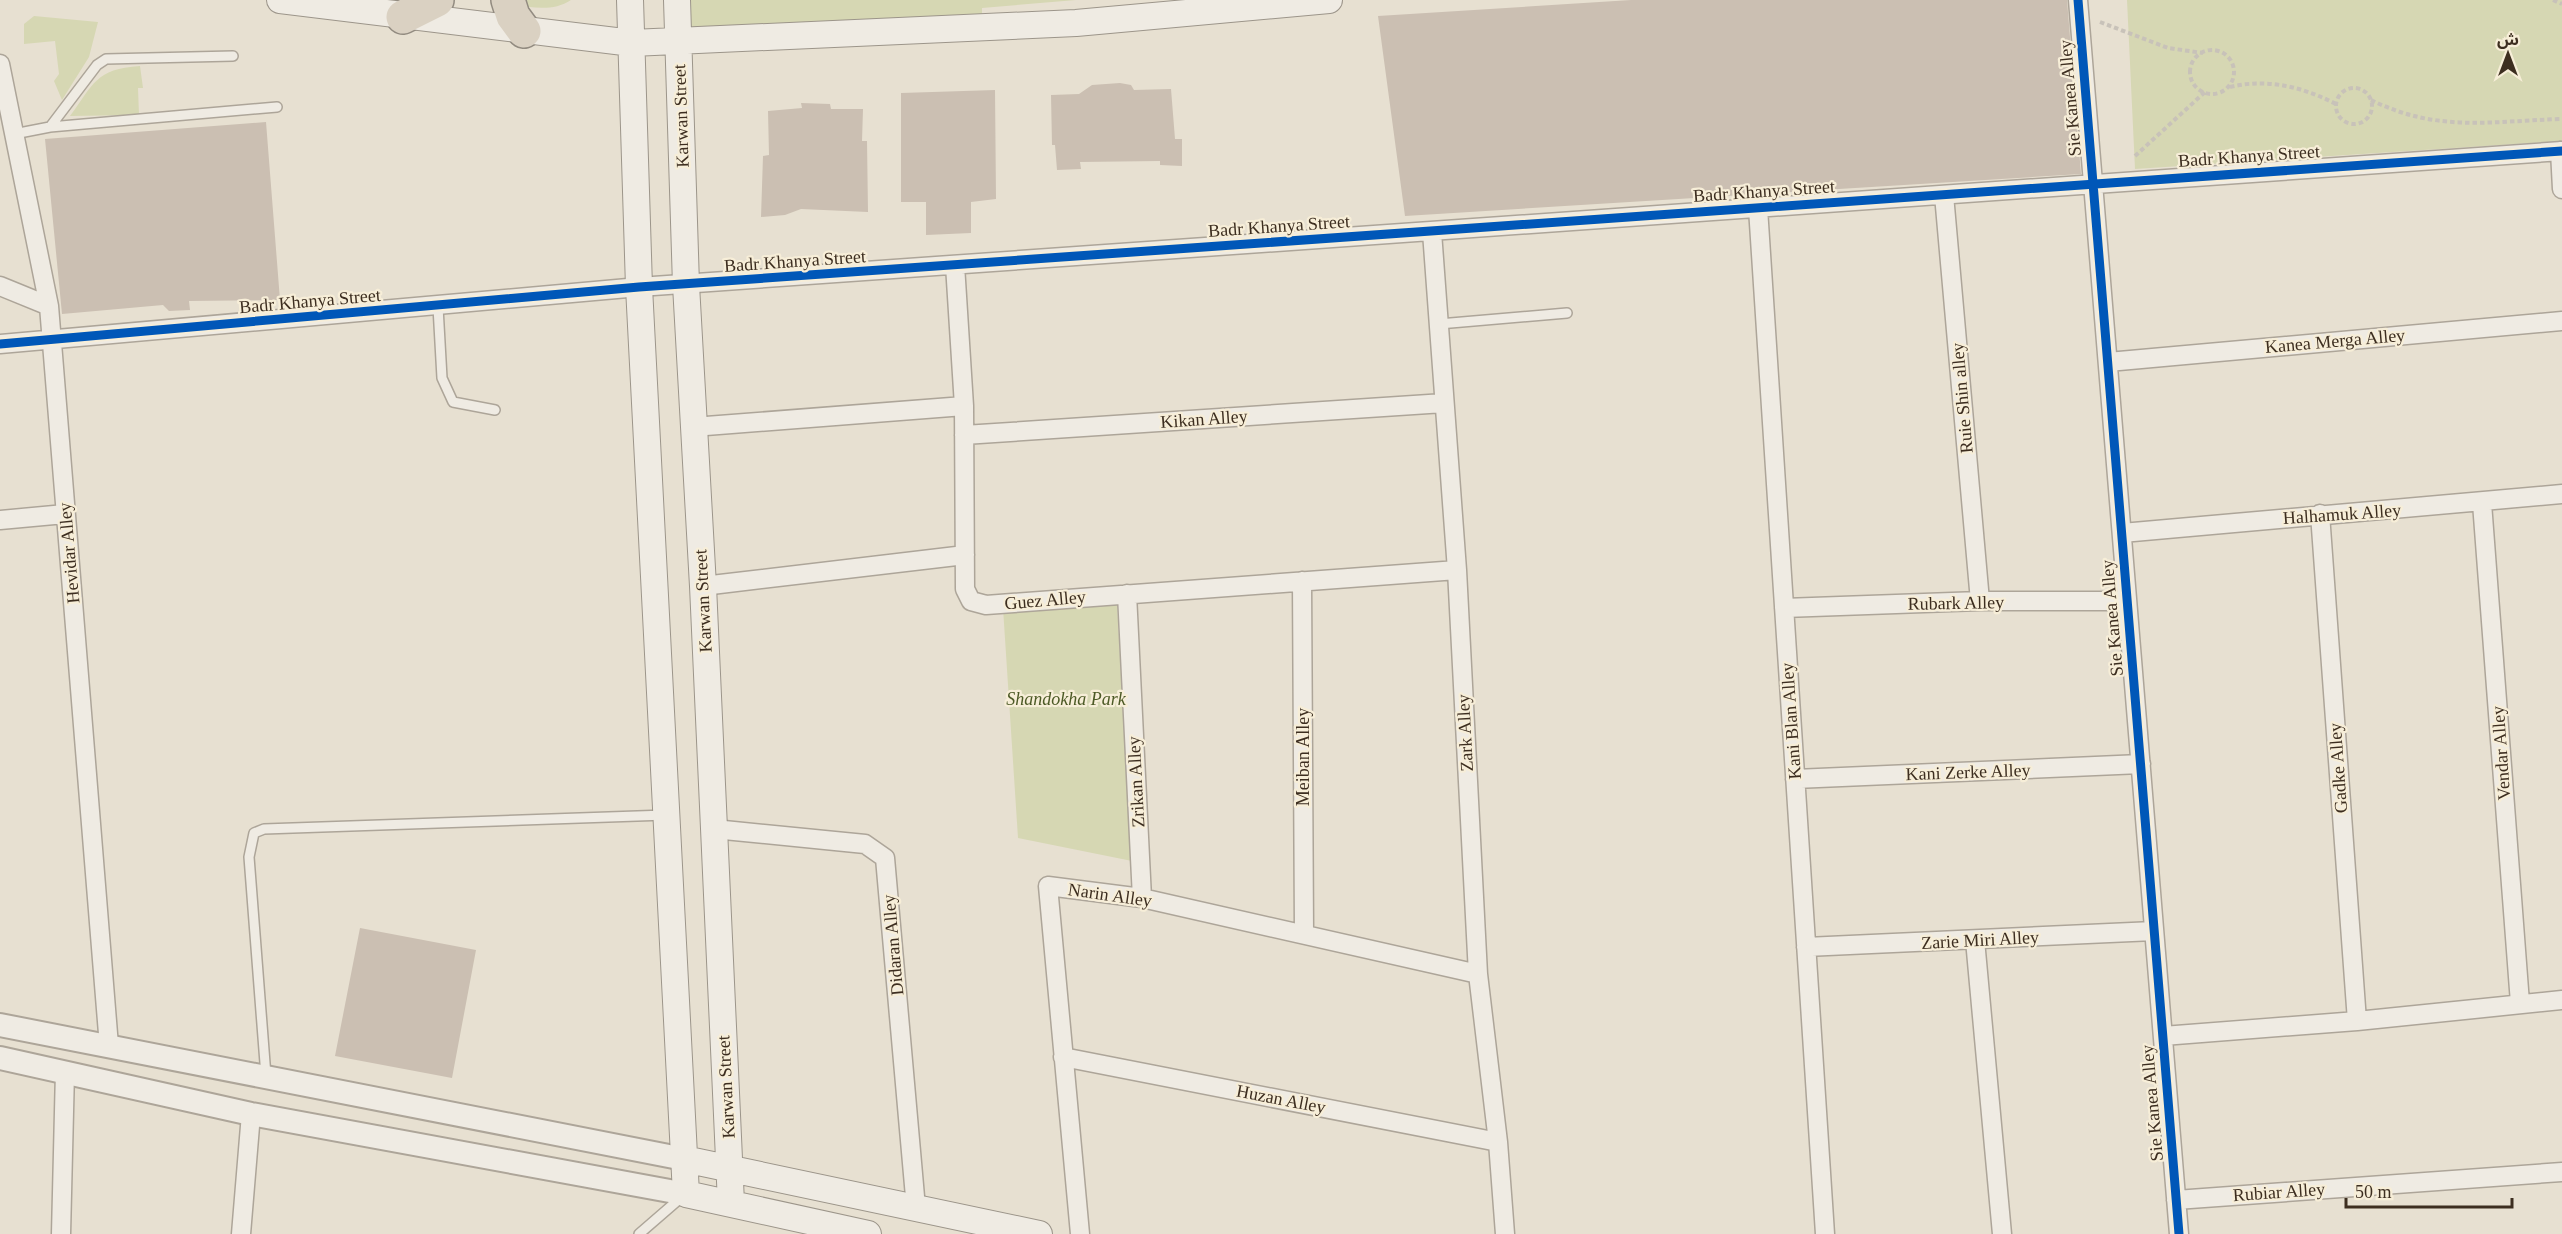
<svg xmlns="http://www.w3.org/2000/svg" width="2562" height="1234" font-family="'Times New Roman','Noto Sans Arabic',serif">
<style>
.green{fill:#d6d7b3}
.building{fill:#cbbfb2}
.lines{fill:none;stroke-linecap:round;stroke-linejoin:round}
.service-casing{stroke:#ada599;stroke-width:12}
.minor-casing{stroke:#ada599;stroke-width:21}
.tertiary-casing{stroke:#ada599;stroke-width:26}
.secondary-casing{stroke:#9c958a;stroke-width:28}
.motorway-casing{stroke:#928b80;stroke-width:36}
.path{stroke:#c8c2b9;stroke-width:4;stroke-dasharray:4.5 3;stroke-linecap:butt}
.service{stroke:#efebe3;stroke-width:9}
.minor{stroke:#efebe3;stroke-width:18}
.tertiary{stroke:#efebe3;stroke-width:22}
.secondary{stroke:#efebe3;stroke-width:26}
.motorway{stroke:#dad1c2;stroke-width:33}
.cycleway-casing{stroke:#f7eed8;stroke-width:13}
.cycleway{stroke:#0057b8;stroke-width:9}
.labels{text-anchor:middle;stroke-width:4.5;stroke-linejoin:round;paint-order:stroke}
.street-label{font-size:18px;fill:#3d2e20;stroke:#f7eed8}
.park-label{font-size:18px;font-style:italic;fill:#4d5a26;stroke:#f7eed8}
</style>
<rect width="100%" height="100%" fill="#e7e0d1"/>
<path class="green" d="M510,0H571C553,12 533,7 512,5Z
M681,0H1076L982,8V20L685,30Z
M2127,0H2562V141L2135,169Z
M34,16L98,22L89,57L62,100L54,81L59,74L55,41L24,44V24Z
M140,66L143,88H138L139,115L70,116C94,84 95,69 140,66Z
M1117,604L1132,861L1018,838L1003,608Z"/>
<path class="building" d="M1631,0H2067L2081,174L1405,216L1378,16Z
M1120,83L1131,85L1134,90L1171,89L1175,139H1182V166L1160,165V161L1080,162L1081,169L1057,170L1055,145H1052L1051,95L1079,94L1092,85Z
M995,90L996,199L971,202V233L926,235V202H901V93Z
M801,103L830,104L831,109H863L862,141H867L868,212L801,209L785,215L761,217L763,156L769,155L768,111L802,108Z
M266,122L280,300L189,301L190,310L169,311L163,305L62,314L45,139Z
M360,928L476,950L452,1078L335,1056Z"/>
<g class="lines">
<g class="service-casing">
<path id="service" d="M50,127L277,107
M14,134L50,127L97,65L106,59L233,56
M438,307L442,378L453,402L495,410
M1439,324L1567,313
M266,1076L249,857L254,833L264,829L666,815
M639,1234L684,1195"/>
</g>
<g class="minor-casing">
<path id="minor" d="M2078,0L2179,1234
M0,64L49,306L109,1046
M2560,151L2562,189
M1944,195L1980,601
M1758,208L1825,1234
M1432,232L1457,570L1478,974L1498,1142L1505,1234
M955,265L964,406L965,589L971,601L986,605L1457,570
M0,286L49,306
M0,344L639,287L2562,151
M2108,362L2562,321
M693,427L964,406
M964,435L1444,403
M2482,503L2520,1003
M2320,514L2357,1021
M0,520L65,514
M2122,533L2562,494
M1302,581L1304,933
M703,586L965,555
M1127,594L1142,898
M1784,608L1980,601H2127
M1795,779L2141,764
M714,829L865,844L885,858L916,1208
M1975,940L2002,1234
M1806,947L2154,931
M2163,1036L2357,1021L2562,1000
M1063,1057L1498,1142
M2176,1200L2562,1172
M61,1234L65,1071
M241,1234L251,1114
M1080,1234L1048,886L1142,898L1478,974"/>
</g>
<g class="tertiary-casing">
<path id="tertiary" d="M0,1025L684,1159
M0,1058L251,1114L686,1194"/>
</g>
<g class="secondary-casing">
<path id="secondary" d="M280,0L632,43L1076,23L1329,0
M630,0L639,287L686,1194L868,1234
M677,0L686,285L703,586L731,1203
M684,1159L1039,1234"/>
</g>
<g class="motorway-casing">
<path id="motorway" d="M508,0L513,16L524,31
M403,17L437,0"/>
</g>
<path class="path" d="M2553,0L2562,4
M2100,22L2168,48L2203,53
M2190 72a22 22 0 1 1 44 0a22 22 0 1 1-44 0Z
M2230,87C2267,78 2303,87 2336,104
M2336 106a18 18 0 1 1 36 0a18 18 0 1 1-36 0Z
M2371,100C2438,133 2491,121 2562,119
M2135,156L2205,92"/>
<use href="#service" class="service"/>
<use href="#minor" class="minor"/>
<use href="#tertiary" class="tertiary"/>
<use href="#secondary" class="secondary"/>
<use href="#motorway" class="motorway"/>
<g class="cycleway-casing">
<path id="cycleway" d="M2078,0L2179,1234
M0,344L639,287L2562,151"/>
</g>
<use href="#cycleway" class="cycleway"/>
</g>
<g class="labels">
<g class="street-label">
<text transform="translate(2070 98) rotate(-95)" y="6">Sie Kanea Alley</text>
<text transform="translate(681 116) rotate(-92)" y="6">Karwan Street</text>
<text transform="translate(2249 156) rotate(-4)" y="6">Badr Khanya Street</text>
<text transform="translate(1764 191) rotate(-4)" y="6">Badr Khanya Street</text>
<text transform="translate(1279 226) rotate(-4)" y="6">Badr Khanya Street</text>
<text transform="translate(795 261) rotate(-4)" y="6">Badr Khanya Street</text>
<text transform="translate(310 301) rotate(-5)" y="6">Badr Khanya Street</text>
<text transform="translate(2335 341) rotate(-5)" y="6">Kanea Merga Alley</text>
<text transform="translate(1962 398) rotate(-95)" y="6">Ruie Shin alley</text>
<text transform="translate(1204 419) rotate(-4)" y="6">Kikan Alley</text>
<text transform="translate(2342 514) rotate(-4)" y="6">Halhamuk Alley</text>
<text transform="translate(69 553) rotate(-95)" y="6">Hevidar Alley</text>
<text transform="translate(1045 600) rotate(-5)" y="6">Guez Alley</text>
<text transform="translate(703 601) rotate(-93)" y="6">Karwan Street</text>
<text transform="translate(1956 603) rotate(-1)" y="6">Rubark Alley</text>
<text transform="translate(2112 618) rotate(-95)" y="6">Sie Kanea Alley</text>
<text transform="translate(1791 721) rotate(-94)" y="6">Kani Blan Alley</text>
<text transform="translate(1465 733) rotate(-93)" y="6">Zark Alley</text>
<text transform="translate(2501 753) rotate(-94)" y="6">Vendar Alley</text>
<text transform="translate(1303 757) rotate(-90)" y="6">Meiban Alley</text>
<text transform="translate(2338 768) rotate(-94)" y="6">Gadke Alley</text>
<text transform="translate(1968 772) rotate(-2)" y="6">Kani Zerke Alley</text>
<text transform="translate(1136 782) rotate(-93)" y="6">Zrikan Alley</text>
<text transform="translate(1110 895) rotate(8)" y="6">Narin Alley</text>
<text transform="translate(1980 940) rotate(-3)" y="6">Zarie Miri Alley</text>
<text transform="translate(893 945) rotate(-95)" y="6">Didaran Alley</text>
<text transform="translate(726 1087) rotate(-93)" y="6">Karwan Street</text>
<text transform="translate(1281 1099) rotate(11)" y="6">Huzan Alley</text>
<text transform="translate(2152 1103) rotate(-95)" y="6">Sie Kanea Alley</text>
<text transform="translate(2279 1192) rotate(-4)" y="6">Rubiar Alley</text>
</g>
<g class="park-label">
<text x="1066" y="705">Shandokha Park</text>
</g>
</g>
<g transform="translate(2508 54)" stroke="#f7eed8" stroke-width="4.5" paint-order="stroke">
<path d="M0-4.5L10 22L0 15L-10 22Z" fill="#3d2e20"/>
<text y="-9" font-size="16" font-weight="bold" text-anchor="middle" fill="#3d2e20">ش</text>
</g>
<path d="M2346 1198v9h166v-9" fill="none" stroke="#3d2e20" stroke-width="3"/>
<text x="2355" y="1198" font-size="18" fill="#3d2e20" stroke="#f7eed8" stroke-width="4.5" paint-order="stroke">50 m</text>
</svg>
